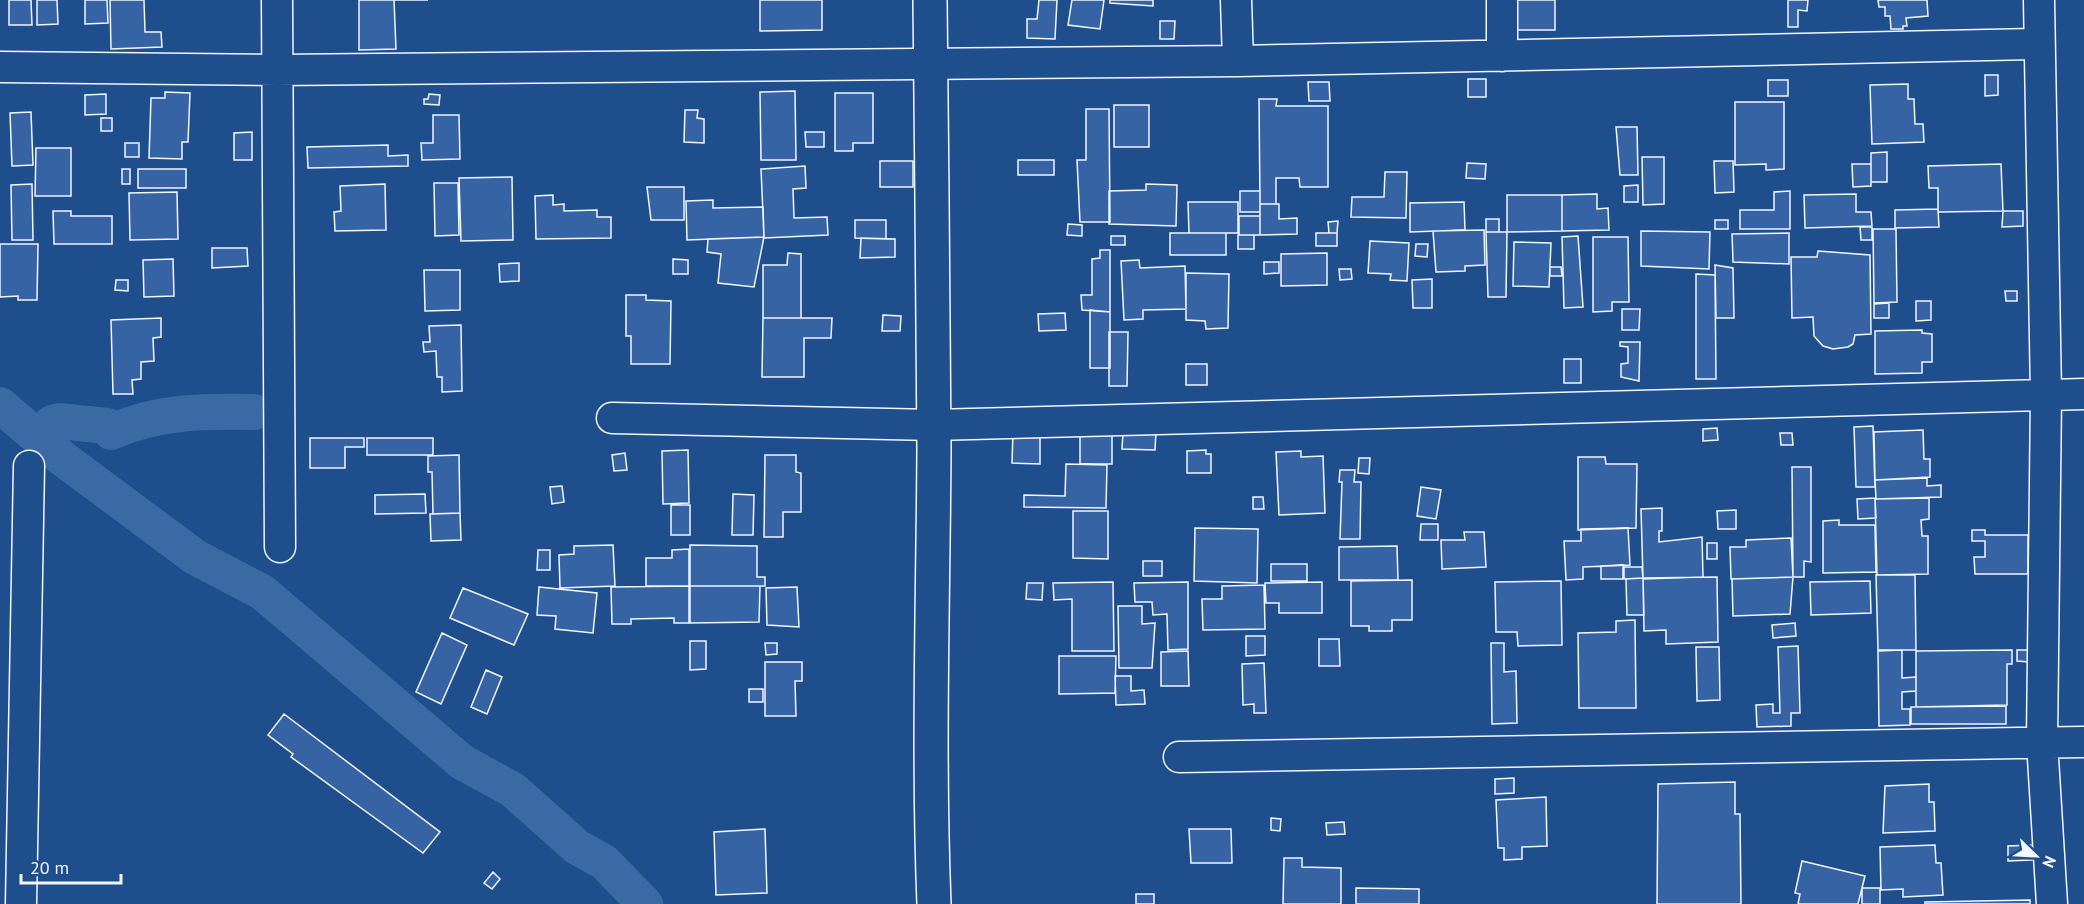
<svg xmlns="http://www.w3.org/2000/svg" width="2084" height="904" font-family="'PT Sans',sans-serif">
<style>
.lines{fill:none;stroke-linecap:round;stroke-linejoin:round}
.canal{stroke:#3b69a3;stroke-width:36}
.building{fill:#3563a3;stroke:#f2f6ff;stroke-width:1.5}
.minor-casing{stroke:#f2f6ff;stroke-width:33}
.tertiary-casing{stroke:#f2f6ff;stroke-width:36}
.minor{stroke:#1f4e8c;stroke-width:30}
.tertiary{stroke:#1f4e8c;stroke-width:33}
</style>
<rect width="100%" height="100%" fill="#1f4e8c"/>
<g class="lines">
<path class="canal" d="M0,405L62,458L195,557L262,592L462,762L513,790L577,847L604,862L645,904
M37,437L52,423L59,421L107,426L111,432C159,411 203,411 254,412"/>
</g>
<path class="building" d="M9,0H31L32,25H9Z
M37,0H57L58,24L37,25Z
M85,0H107L108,23L85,24Z
M110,0H144L145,32H161L162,47L111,49Z
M359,0H428H394L396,49L359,50Z
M760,0H822V30L760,31Z
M1039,0H1057L1055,39L1027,38V19H1037Z
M1072,0H1104L1100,29L1068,25Z
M1110,0H1153V6L1110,3Z
M1513,0H1555V30H1513Z
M1788,0H1808L1807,11L1798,10V27H1788Z
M1878,0H1927L1928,16L1906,18L1907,26H1903V29H1891L1890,16H1885V7H1879Z
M1160,21H1175L1174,39H1160Z
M1985,75H1998V95L1985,96Z
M1468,79H1486V97H1468Z
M1768,80H1788V96H1768Z
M1308,82H1329L1330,101H1309Z
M1908,84V99H1914L1915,124H1923L1924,142L1872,144L1870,85Z
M795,91L796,160H761L760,92Z
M165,92L190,93L188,142H182V159L149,158L151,98H165Z
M835,93H873V143H853V151H835Z
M106,94V114L85,115V95Z
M429,94L440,95L439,105L424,104V99H428Z
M1259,99H1277L1276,106H1328V187H1300L1299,178H1276V204H1260Z
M1735,102H1784V169L1766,170V164L1735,165Z
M1114,105H1149V147H1114Z
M1086,109H1109L1110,222H1080L1077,160H1086Z
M685,110H698L697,118L704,119V143L684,142Z
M31,112L33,165L12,166L10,113Z
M433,115H459L460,159L422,160L421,143H433Z
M101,118H112V131H101Z
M1616,127H1637L1638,175H1620Z
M252,132V160H234V133Z
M805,132H824V147H806Z
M125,143H139V157H125Z
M388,145V156L408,155V166L308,168L307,147Z
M36,148H71V196H35Z
M1887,152V182H1871V153Z
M1642,157H1664V204L1643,205Z
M1018,160H1054V175H1018Z
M880,161H913V187H880Z
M1714,161H1733L1734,192L1715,193Z
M1467,163L1486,164L1485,179L1466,178Z
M1852,164H1871V186L1853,187Z
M2001,164L2003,211L1938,212V188H1929L1928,166Z
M805,166L806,188L793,189L794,218L827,217L828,235L764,238L761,169Z
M122,169H130V184H122Z
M138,169H186V188H138Z
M1385,172H1407L1406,218L1351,217L1352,197H1384Z
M512,177L513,240L461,241L459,178Z
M434,183H458L459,235L435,236Z
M32,184L33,240H12L11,185Z
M385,184L386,230L335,231L334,212L341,211L340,186Z
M1146,184L1177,185L1176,226L1109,224V191L1146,190Z
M1638,185V202H1624V186Z
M647,187H684V220H651Z
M1240,191H1260V212H1240Z
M1790,191V229H1740V210H1774V192Z
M177,192L178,239L130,240L129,193Z
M1597,194V209L1608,208L1609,230L1562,231V195Z
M1856,194V212H1871L1872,226L1805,228L1804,195Z
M553,195V205L564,204V211L597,210V217H611V238L536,239L535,196Z
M1507,195H1562V231L1507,232Z
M713,200V208L763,207L764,237L687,240L686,201Z
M1188,202H1238V233H1189Z
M1464,202L1465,230L1410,232V203Z
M1260,204H1279V219L1297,218V234L1260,235Z
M1938,209L1939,227L1895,228V210Z
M53,211H71V216H112V244H54Z
M2003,211H2023V226L2002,227Z
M1239,216H1260V235H1239Z
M1486,219H1499V232H1486Z
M855,220H886V239L855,238Z
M1715,220H1728V229H1715Z
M1338,221L1337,233H1329L1328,222Z
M1068,224L1082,225V236L1067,235Z
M1860,227H1872V240H1861Z
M1873,229H1896L1897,302L1874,303Z
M1484,230L1485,265L1465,266V271L1436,272L1433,231Z
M1641,231L1710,232L1709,269L1641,266Z
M1486,232H1507L1506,297H1488Z
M1170,233H1226V255H1170Z
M1316,233H1337V246H1316Z
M1789,233V264L1733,262L1732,234Z
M1238,235H1254V249H1238Z
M1111,236H1125V245H1111Z
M1578,236L1583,307L1564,308L1562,237Z
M764,237L754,287L718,283L721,254L707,252L708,239Z
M1593,237H1628L1629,302H1612V311L1593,312Z
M861,238L895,239V257L860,258Z
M1370,241L1409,243L1407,281L1390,280L1391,274L1368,273Z
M1514,242L1551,243L1549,287L1513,286Z
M0,244H38L37,300H18V296L0,297Z
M1416,244H1428L1427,257L1415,256Z
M212,248H247L248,266L212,268Z
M1100,250H1110V312L1082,310L1081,295H1092V259L1100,258Z
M1818,251L1870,255L1871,334L1855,335L1853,344L1848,347L1833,349L1823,346L1814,336L1813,317L1792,318L1791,257H1817Z
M788,253L801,254V318H763V265H787Z
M1327,253V285L1281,286V254Z
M173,259L174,296L144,297L143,260Z
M673,259L688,260V274H673Z
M1139,260L1140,268L1185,266L1186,309L1143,310V319L1124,320L1121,261Z
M1264,262H1279V273L1264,274Z
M519,263V281L500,282L499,264Z
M1715,265L1733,268L1734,318H1716Z
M1550,267H1561L1562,276H1550Z
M1339,269H1351L1352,279L1340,280Z
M424,270H460V310L425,311Z
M1186,273L1229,274L1228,328L1206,329L1205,321L1186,320Z
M1696,274L1715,275L1716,379H1696Z
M1432,279V308H1413L1412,280Z
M116,280H128V291L115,290Z
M2005,291H2017V301H2006Z
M626,295H646V300L671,301L670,364H631V336H626Z
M1916,301H1931V320L1916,321Z
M1889,303V318H1874V304Z
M1622,309H1640L1639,330H1622Z
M1090,310L1110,312V368H1090Z
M1065,313L1066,330L1039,331L1038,314Z
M883,315L901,316L900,331H882Z
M161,318V337L153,338L154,361L141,362V379L132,380L133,394H113L111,320Z
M763,318H832L831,338H804V377H762Z
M461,325L462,391L442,392V377H437L436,351L424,352L423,342H430L429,326Z
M1922,330V333L1932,334V362H1922V373L1875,374V331Z
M1109,332H1128L1127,386H1109Z
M1620,342H1640L1639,381L1621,377V364L1628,363V347L1620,346Z
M1564,359H1581V383H1564Z
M1186,364H1207V385H1186Z
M1873,426L1875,487H1856L1854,427Z
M1717,428L1718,440L1703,441V429Z
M1923,430L1924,459H1930V477L1875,480L1874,432Z
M1013,431H1040V464L1012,463Z
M1080,431H1112V464H1080Z
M1123,432H1156L1155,450L1122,449Z
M1780,433H1792L1793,445H1781Z
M310,438H364V447H345V468H310Z
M367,438H433V455H367Z
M688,450L689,503L663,504L662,451Z
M1206,450V454H1211V473H1187V451Z
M1301,451V457L1323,456L1325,513L1279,515L1276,452Z
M625,453L627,470L614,471L612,455Z
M459,455L460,513L433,514L432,472H428V456Z
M765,455H796V472L801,473V512H783V537H764Z
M1578,457H1605L1606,464H1637L1636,528L1578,530Z
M1359,458H1370L1369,474L1358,473Z
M1066,464L1107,465L1106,508L1024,507V495L1065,496Z
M1792,467H1811V562L1804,561V577H1793Z
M1340,470H1355L1354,482H1361L1360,539H1340L1342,482H1339Z
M1927,478V486L1941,485V497L1876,499L1875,480Z
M562,486L564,502L552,504L550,487Z
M1421,487L1441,490L1436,519L1417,516Z
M425,494L426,513L375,514V495Z
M733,494L754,495L753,535H732Z
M1253,497H1263L1264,509H1253Z
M1875,498L1876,518L1858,519L1857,499Z
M1929,498V519L1921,520L1922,536H1928V574L1877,575L1875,499Z
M671,505H690V535H671Z
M1662,508V531H1659V542L1702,537L1703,577L1643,579L1641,509Z
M1736,510V529H1718L1717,511Z
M1073,511H1108V559L1073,558Z
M460,513L461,540L431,541L430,514Z
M1839,520V525H1875L1876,572L1823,573V521Z
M1421,524H1438V540H1420Z
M1195,528L1258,529L1257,583L1194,581Z
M1628,528L1630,565L1583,567V579L1566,580L1564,541H1581V529Z
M1972,530H1985V535H2028V574H1975L1974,557H1985V541H1972Z
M1464,532H1484L1486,567L1442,569L1441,540H1465Z
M1791,538L1793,577L1731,579L1730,547H1746V540Z
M1707,543H1717V559H1707Z
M613,545L615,586L560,588L559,555L574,554V546Z
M690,545L757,546V577H765V586H690Z
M1397,546L1398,580H1339V547Z
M689,549V586H646V558H672V550Z
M538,550H550V570H537Z
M1143,561H1162V576H1143Z
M1271,564H1307V581H1271Z
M1623,565V579H1601V566Z
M1624,567H1642L1643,578L1624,579Z
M1876,575H1915L1916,650H1878Z
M1717,577L1718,642L1666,644V630L1644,631L1643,578Z
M1793,577L1790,614L1733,616L1732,579Z
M1643,578L1644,615H1627L1626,579Z
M1412,580V620H1392V631H1369V626H1351V581Z
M1561,581L1562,645L1518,646L1517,632H1496L1495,582Z
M1870,581L1871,613L1811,615L1810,582Z
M1113,582L1114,651H1072V599L1054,600L1053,583Z
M1188,582V649L1168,650L1167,614L1153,615L1152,602H1135L1134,583Z
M1322,582V613H1279V603H1266L1265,583Z
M1027,583H1043L1042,600L1026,599Z
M1264,585L1265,629L1203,630L1202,599H1222V586Z
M689,586V623H674V618L631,619V624H612L611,587Z
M690,586H760L759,622L690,623Z
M539,587L597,593L593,633L555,629L556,616L537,615Z
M797,587L799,627L767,625L766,588Z
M463,588L528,614L514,645L450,618Z
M1118,606H1142V624L1155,623L1152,668H1119Z
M1635,620L1636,708H1579L1578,633L1616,632V621Z
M1795,623L1796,636L1773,638L1772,625Z
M442,633L467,645L441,704L416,692Z
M1246,636H1265V655L1246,656Z
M1319,639H1339L1340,666H1319Z
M690,641H706V669L690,670Z
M765,643H777V654L766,655Z
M1491,643H1504V672L1516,671L1517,723L1492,724Z
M1798,646L1800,713H1791V726L1757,727L1756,705L1773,704V713H1780L1778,647Z
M1696,647H1719L1720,700L1697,701Z
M1902,650V678L1916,677V691L1902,692V709H1910V725L1879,726L1878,651Z
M2012,650V664H2007V705L1916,707V651Z
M2017,650H2030L2029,662L2017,661Z
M1188,651L1189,686H1161V652Z
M1059,656H1116L1115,693L1059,694Z
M765,662H802V681H795L796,716H765Z
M1264,663L1266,713H1254V704L1243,705L1242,664Z
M486,670L502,677L487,714L471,707Z
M1115,676H1131V691L1144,690L1145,704L1116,705Z
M749,689H763V702H749Z
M2006,706V724H1911V707Z
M284,714L440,832L423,853L291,757L293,754L268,735Z
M1514,778V793L1495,794V779Z
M1735,782V814H1740L1741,904H1657L1658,784Z
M1929,784V802H1934L1935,831L1883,833L1885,786Z
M1546,797L1547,846L1522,847V859L1504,860V848H1498L1496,800Z
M1271,818L1281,819L1280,831L1271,830Z
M1344,822L1345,834L1327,835L1326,823Z
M765,829L767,893L716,895L714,832Z
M1189,829H1231L1232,863H1191Z
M1935,845L1936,863H1941L1943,895L1903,897V889L1881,890L1880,847Z
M2031,845L2032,860L2008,861V846Z
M1284,858H1302V867L1341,868V904H1283Z
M1802,861L1865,876L1858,904H1798L1800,894L1795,893Z
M493,872L500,879L492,889L484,883Z
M1356,888L1419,889V904H1356Z
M1862,888H1880V904H1862Z
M1136,894H1154V904H1136Z
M2030,900V904H1925V902Z"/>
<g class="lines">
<g class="minor-casing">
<path id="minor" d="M277,0L280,547
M1236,0L1238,61
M1502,0V56
M2039,0L2046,395L2042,742L2052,904
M0,67L277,70L1238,61L2039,44
M612,418L934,425L2084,394
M1179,757L2084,742
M21,904L29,466"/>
</g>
<g class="tertiary-casing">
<path id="tertiary" d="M930,0C931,150 934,300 934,450C933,601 928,753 934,904"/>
</g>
<use href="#minor" class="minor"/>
<use href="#tertiary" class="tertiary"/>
</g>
<g transform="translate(2036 856) rotate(114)" stroke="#1f4e8c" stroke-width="4.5" paint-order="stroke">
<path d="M0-4.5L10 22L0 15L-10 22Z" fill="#f2f6ff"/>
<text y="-9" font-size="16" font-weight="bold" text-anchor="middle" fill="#f2f6ff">N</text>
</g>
<path d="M21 874v9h100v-9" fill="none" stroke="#f2f6ff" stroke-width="3"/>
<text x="30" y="874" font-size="18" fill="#f2f6ff" stroke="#1f4e8c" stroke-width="4.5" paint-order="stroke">20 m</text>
</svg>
